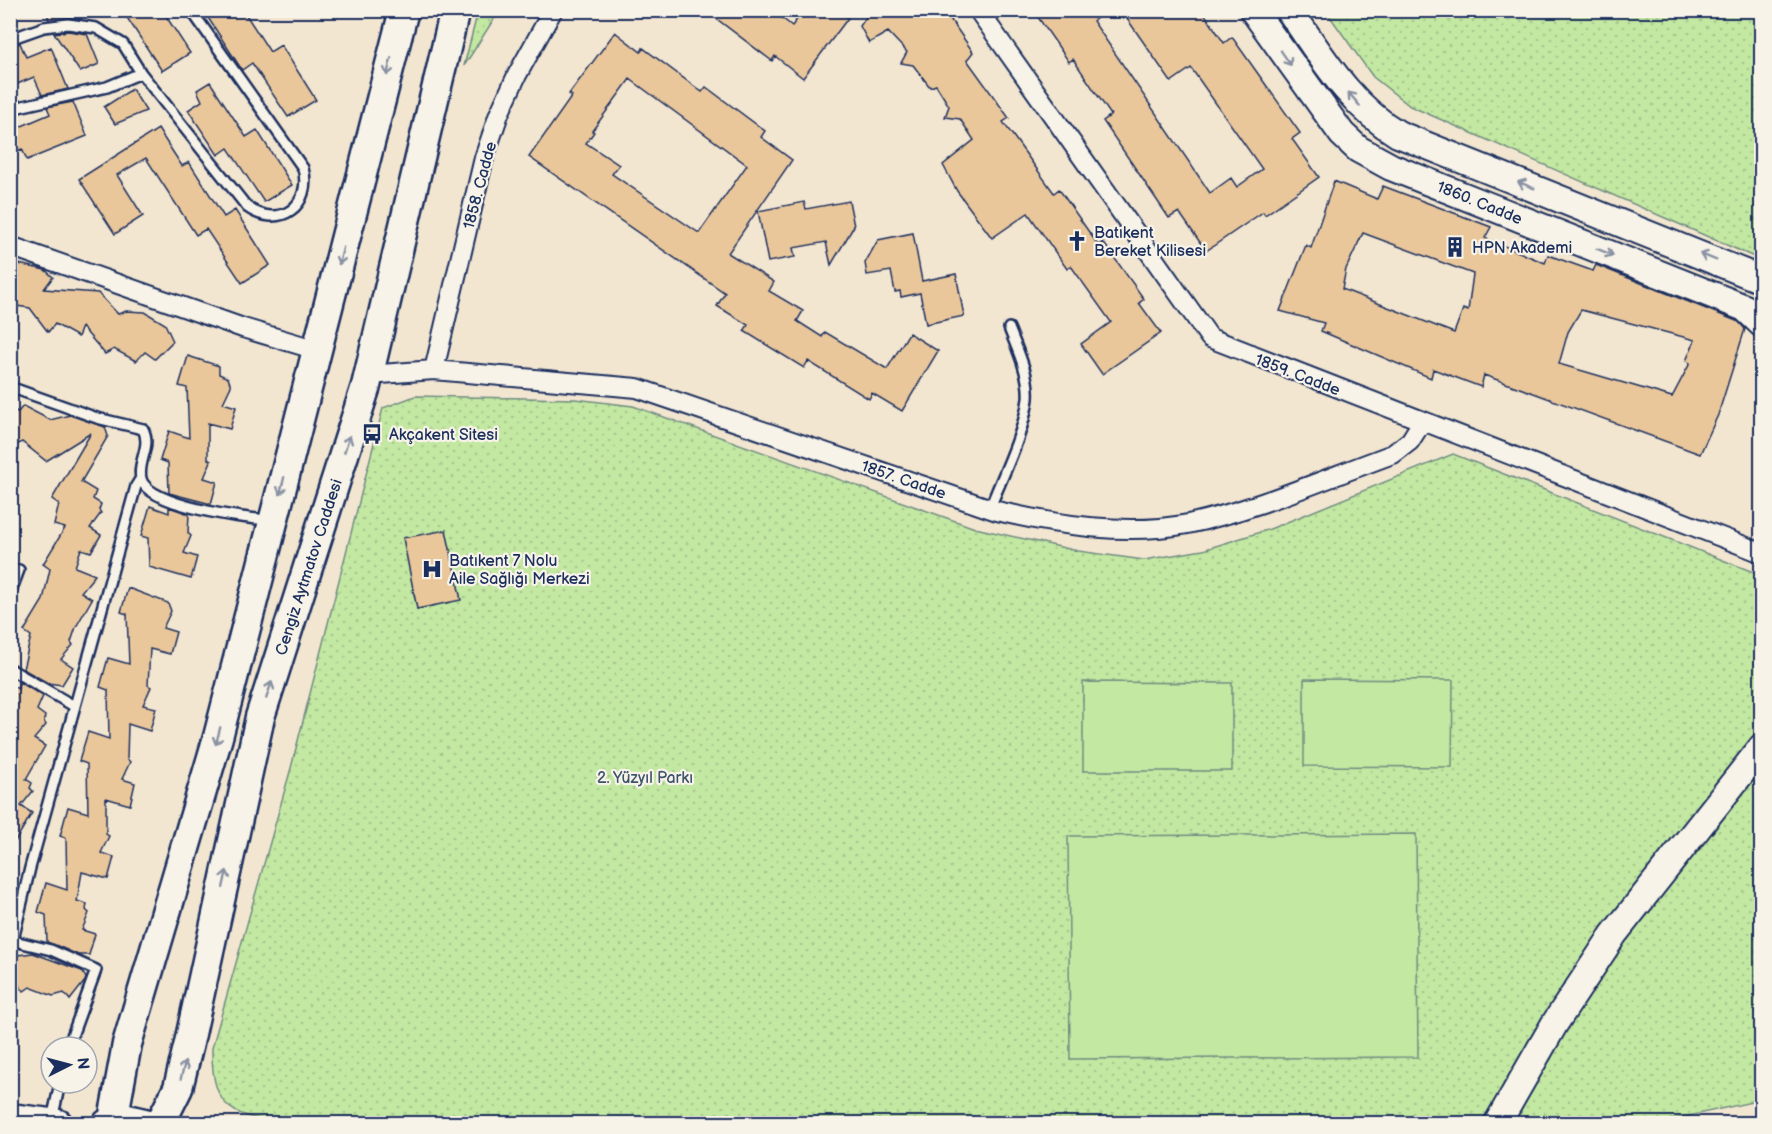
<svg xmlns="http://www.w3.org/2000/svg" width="1772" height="1134" font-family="'Balsamiq Sans',sans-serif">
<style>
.grass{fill:url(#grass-dots);stroke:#6f8c80;stroke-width:1.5}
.garden{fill:#c3e8a2;stroke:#6f8c80;stroke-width:1.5}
.building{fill:#eac79b;stroke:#1b2f5e;stroke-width:1.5;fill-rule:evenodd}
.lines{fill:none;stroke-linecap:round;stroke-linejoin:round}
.lane-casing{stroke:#1b2f5e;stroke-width:14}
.street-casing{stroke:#1b2f5e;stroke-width:22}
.secondary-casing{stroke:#1b2f5e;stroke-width:30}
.primary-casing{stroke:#1b2f5e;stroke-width:33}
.lane{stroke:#f7f3e8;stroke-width:9}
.street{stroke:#f7f3e8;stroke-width:18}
.secondary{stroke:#f7f3e8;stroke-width:26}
.primary{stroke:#f7f3e8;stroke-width:28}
.oneway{stroke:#8991a3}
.labels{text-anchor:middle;stroke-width:4.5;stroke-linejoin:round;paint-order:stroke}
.street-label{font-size:16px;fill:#1b2f5e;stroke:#f7f3e8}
.poi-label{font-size:16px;fill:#1b2f5e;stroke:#f7f3e8;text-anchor:start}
.park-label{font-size:16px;fill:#3d546c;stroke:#f7f3e8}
</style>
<defs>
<pattern id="grass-dots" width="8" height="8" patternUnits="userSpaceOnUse" patternTransform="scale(1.5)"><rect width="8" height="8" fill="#c3e8a2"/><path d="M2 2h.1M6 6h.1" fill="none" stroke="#a7c78e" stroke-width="1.8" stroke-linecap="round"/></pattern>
</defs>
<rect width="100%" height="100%" fill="#f3e6d1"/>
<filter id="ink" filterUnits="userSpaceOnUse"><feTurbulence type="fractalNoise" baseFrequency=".0167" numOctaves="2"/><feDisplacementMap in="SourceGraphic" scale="12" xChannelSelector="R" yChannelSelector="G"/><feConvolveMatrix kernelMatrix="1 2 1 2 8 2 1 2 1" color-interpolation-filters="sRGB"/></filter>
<g filter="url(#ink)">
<path class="grass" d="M478,11H499L464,66Z
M1326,11H1761V260L1410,106L1373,77Z
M415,396L575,399L633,406L975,528L1078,551L1144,560L1203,550L1270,529L1453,454L1761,575V1100L1653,1124H295C238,1117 211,1116 212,1048L291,768L383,408Z"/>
<path class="garden" d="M1304,679L1453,680L1452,767L1304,766Z
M1083,682L1232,683V771H1083Z
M1416,834L1418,1057L1070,1059L1068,836Z"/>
<path class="building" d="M46,10H77L81,19L49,20Z
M122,10H162L190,53L162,71Z
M203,10H243L270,52L281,45L316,100L288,117L252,63L242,70Z
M705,10H772L792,26L804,10H839L848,18L803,78L775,56L772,61Z
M871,10H944L973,52L967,60L1009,118L1003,122L1054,193L1059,189L1098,245L1103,242L1144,299L1139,303L1161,333L1102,374L1081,344L1111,322L1071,266L1067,269L1028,213L992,238L957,191L943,165L974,140L960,119L945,117L949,106L936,85L930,87L913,65L901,63L907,52L888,32L869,43L860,26Z
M1033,10H1108L1093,21L1210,193L1231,178L1237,187L1262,169L1191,68L1171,82L1121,10H1202L1224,43L1232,37L1300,133L1292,139L1319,177L1265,215L1263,212L1206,251L1179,212L1169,218L1103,121L1111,115L1073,59L1069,62Z
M68,31L87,34L99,64L80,72L54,33Z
M615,32L641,52L643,48L702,92L706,87L765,131L761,137L792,160L728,253L774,282L769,291L803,311L797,321L822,337L825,332L887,369L909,333L938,351L902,411L872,393L869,399L808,361L804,368L744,331L748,325L717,306L725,293L529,157L572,96L569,94ZM630,79L747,165L699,233L612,174L619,165L586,143L594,132L592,131Z
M20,43L26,57L51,47L68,89L42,95L34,77L10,87V46Z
M210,82L246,137L257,130L292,185L264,202L228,148L218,155L188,110L202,101L197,90Z
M132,89L146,111L115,124L104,107Z
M73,102L87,136L27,160L22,149L10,154V131L50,114L47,107Z
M158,129L182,166L189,162L224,217L235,210L270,265L242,283L206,229L196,235L146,158L117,175L143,216L115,234L79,179Z
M1334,181L1377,199L1383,186L1491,227L1485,238L1545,263L1548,255L1593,271L1596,265L1739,322L1745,329L1718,415L1700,454L1484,375L1481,387L1433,369L1431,378L1321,331L1324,323L1280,311L1306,245L1311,248ZM1363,233L1473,274L1468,311L1463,309L1454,333L1342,289L1346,269ZM1581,310L1695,340L1686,361L1690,363L1672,397L1559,364L1568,332Z
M849,201L854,226L831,265L826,242L793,248L795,257L768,262L758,211L804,202L806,209Z
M913,233L922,281L956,274L964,316L926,324L920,293L901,297L900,291L895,292L891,271L867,275L865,263L878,240Z
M10,262L45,270L53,277L44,289L98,293L118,314L126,311L145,312L165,324L173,341L155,359L145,352L136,361L114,349L105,354L82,327L78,337L55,324L48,332L30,308L10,305Z
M188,356L219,366V374L228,378L231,386L223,403L236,407L230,429L208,423V459L211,461L204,478L217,482L211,504L169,493L168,463L160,460L169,431L189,438L187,388L179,386Z
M23,406L50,420L70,415L105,427L108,436L81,482L96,491L93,499L101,504L99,510L101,513L90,528L101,535L91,552L81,549L75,567L95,575L81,592L92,599L76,627L71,642L73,645L61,659L73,667L62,685L48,683L23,669L31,636L24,631L43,600L50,569L43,564L65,528L54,525L59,504L52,499L91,433L46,461L22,442L10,449V409L18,412Z
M150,506L169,513V507L189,514L188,533L191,536L184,553L197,557L191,579L149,567L148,538L141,536Z
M446,530L461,600L417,609L403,538Z
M128,588L168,603L171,611L163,628L176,632L170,654L150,649L148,685L151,687L143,705L156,708L150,731L128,724L127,759L130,762L122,779L135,783L130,805L106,798V834L109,836L101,853L114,857L108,879L82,872L77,901L87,904L86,910L89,913L82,930L95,934L89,955H78L47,942L46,915L38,912L46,883L67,890L66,838L60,836L68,807L88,813L87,764L79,761L88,732L109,739L108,690L100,687L108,658L129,664L127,614L121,612Z
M19,682L43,696L37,710L45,716L44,721L46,725L34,739L45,746L26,779L32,783L30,788L33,791L21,806L32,813L10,850V684L18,689Z
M33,953L82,971L86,978L85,981L70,1000L64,993L53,996L30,987L24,991L10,976V956Z"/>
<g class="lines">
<g class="lane-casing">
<path id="lane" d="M10,39L44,27L68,24L96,28L123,44L141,73L247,207C279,230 313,206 303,168L191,10
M10,109L107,87L141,73
M10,387L97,418L143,429C152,447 137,461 141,479C148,506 246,519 271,520
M990,508C1003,474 1023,436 1028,399C1030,375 1017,349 1009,328
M10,594L19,570
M10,669L74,706
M10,940L51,950L96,970L68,1047
M13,940L30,868L136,486L141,478
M52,1120L60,1083"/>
</g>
<g class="street-casing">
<path id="street" d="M978,10L1210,338L1762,553
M10,246L243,328L317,350
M434,370L484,158L499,114L517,75L553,10
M368,375L434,370L637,388L997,511C1058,525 1126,536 1188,524C1258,509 1326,478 1393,454L1410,441L1422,422"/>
</g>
<g class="secondary-casing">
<path id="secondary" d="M1253,10L1342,134L1358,149L1391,167L1745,308L1762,324
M1289,10C1322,56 1349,105 1398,134L1762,280
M1497,1124L1555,1023L1614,934L1762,747"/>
</g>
<g class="primary-casing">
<path id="primary" d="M10,1118L58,1124
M113,1120L127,1044L218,737L404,10
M107,1124L124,1118L149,1124
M160,1124L178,1088L189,1043L260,717L366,386L455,10"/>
</g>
<use href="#lane" class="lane"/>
<use href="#street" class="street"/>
<use href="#secondary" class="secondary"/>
<use href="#primary" class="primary"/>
</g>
<defs><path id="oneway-shaft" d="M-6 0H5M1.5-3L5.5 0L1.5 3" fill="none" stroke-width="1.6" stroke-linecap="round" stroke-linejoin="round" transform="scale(1.5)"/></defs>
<g class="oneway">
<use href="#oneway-shaft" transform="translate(1286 58) rotate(55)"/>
<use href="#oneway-shaft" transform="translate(389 67) rotate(104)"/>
<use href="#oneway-shaft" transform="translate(1354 99) rotate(-130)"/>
<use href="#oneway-shaft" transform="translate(1526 185) rotate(-158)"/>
<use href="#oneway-shaft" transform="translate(1605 252) rotate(22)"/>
<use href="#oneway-shaft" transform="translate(341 256) rotate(104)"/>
<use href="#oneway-shaft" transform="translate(1708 257) rotate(-158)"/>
<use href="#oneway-shaft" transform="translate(347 444) rotate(-72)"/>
<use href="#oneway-shaft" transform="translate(282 486) rotate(104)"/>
<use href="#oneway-shaft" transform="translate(269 690) rotate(-72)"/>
<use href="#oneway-shaft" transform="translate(218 736) rotate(105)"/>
<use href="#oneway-shaft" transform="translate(225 879) rotate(-78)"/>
<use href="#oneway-shaft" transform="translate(183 1070) rotate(-75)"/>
</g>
</g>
<defs>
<g id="church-bare" transform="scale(1.62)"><path d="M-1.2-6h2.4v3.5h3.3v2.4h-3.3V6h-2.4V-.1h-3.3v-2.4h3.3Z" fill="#1b2f5e" stroke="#f7f3e8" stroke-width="2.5" paint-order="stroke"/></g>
<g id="building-bare" transform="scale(1.62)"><path d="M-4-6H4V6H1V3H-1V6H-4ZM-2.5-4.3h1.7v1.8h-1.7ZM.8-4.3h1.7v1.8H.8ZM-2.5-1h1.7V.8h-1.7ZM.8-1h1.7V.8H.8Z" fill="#1b2f5e" stroke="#f7f3e8" stroke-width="2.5" paint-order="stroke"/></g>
<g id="bus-bare" transform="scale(1.62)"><path d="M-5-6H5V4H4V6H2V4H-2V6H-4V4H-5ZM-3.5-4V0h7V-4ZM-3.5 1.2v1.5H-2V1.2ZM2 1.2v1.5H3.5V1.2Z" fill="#1b2f5e" stroke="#f7f3e8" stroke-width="2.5" paint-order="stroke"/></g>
<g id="hospital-bare" transform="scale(1.62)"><path d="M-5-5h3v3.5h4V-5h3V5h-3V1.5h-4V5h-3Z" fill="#1b2f5e" stroke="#f7f3e8" stroke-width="2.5" paint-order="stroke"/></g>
</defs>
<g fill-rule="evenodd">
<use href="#church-bare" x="1077" y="241"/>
<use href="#building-bare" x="1455" y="247"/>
<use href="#bus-bare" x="372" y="434"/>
<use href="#hospital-bare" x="432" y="569"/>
</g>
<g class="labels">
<g class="street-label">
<text transform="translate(479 185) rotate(-75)" y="6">1858. Cadde</text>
<text transform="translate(1480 202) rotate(22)" y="6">1860. Cadde</text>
<text transform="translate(1298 374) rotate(21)" y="6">1859. Cadde</text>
<text transform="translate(904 479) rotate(19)" y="6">1857. Cadde</text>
<text transform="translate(308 567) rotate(-72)" y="6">Cengiz Aytmatov Caddesi</text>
</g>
<g class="poi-label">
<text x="1094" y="238">Batıkent<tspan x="1094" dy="18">Bereket Kilisesi</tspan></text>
<text x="1472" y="253">HPN Akademi</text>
<text x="389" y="440">Akçakent Sitesi</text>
<text x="449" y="566">Batıkent 7 Nolu<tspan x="449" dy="18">Aile Sağlığı Merkezi</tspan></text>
</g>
<g class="park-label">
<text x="645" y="783">2. Yüzyıl Parkı</text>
</g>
</g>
<rect width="1772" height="1134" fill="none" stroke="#f7f3e8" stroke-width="36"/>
<rect x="18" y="18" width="1736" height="1098" fill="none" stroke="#1b2f5e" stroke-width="2" filter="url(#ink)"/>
<g transform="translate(69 1065) rotate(84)"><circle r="28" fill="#f7f3e8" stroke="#9fa5b1" stroke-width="1.5"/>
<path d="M0-4.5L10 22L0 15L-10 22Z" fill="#1b2f5e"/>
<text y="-9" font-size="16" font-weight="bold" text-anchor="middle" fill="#1b2f5e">N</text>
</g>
</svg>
